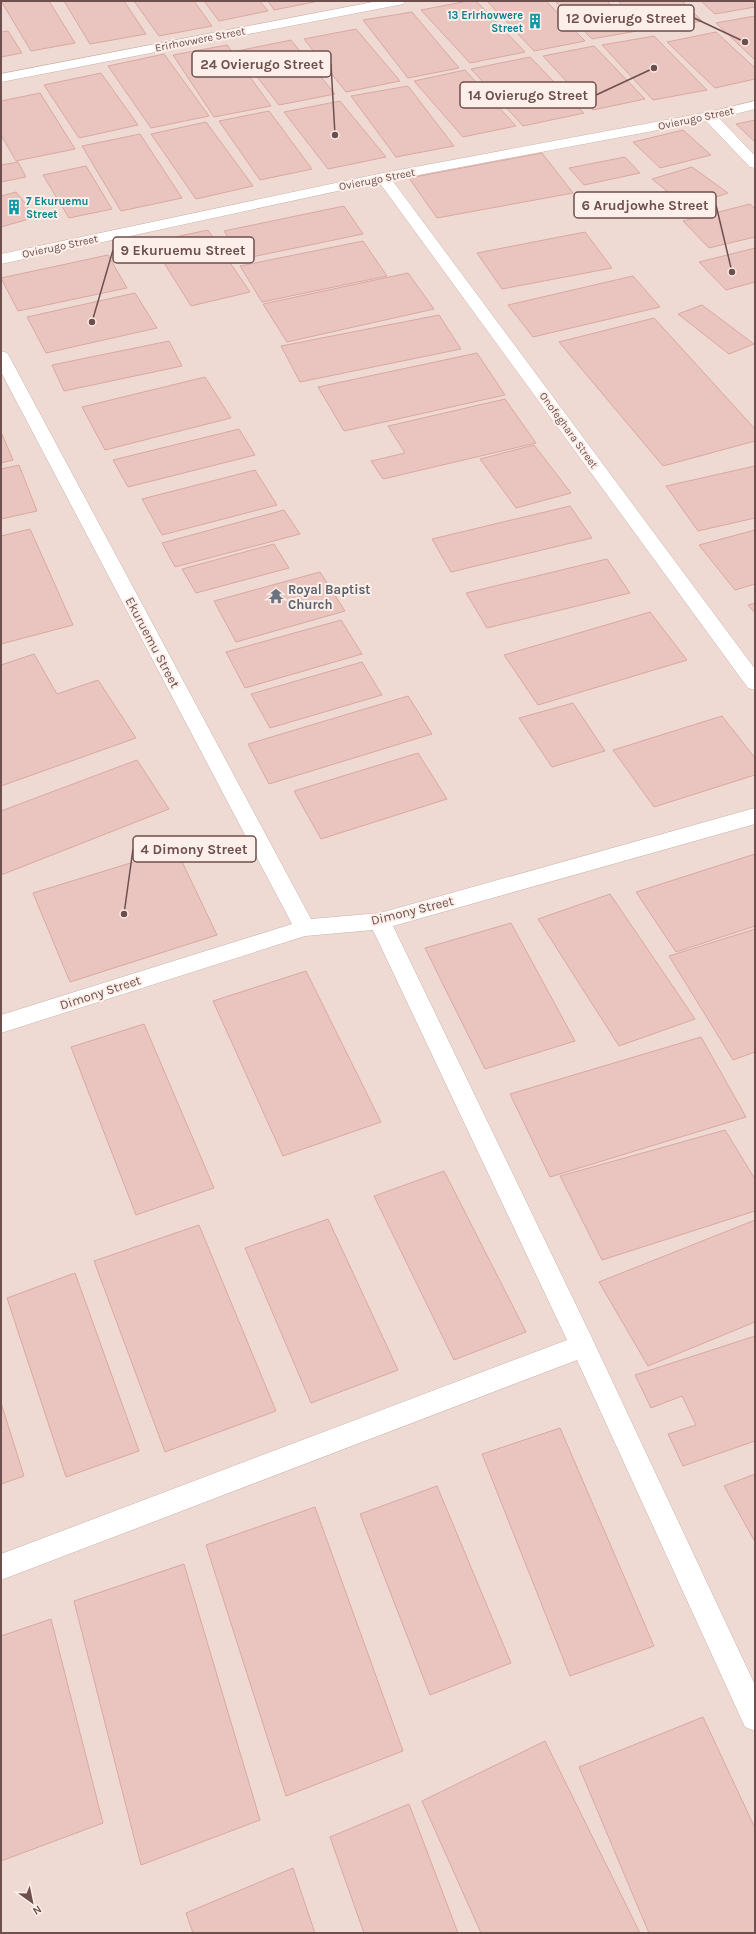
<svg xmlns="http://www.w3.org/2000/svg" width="756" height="1934" font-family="Karla,sans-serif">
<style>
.residential{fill:#efdad3}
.building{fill:#eac4bf;stroke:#daa8a1}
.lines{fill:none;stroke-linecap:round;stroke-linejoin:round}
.street-casing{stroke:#c7b1ac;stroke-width:1}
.street{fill:#fff;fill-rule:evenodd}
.labels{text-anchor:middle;stroke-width:4;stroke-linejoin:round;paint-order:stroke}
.far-culture-label{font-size:11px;font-weight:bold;fill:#0d838f;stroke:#fcefe9;text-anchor:end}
.far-street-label{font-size:11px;fill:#6d4f4d;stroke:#fcefe9}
.worship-label{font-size:13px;font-weight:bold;fill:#5b616d;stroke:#fcefe9;text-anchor:start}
.street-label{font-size:13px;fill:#6d4f4d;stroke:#fcefe9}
.leader{fill:none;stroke:#6d4f4d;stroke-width:1.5}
.callout-dot{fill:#6d4f4d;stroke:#fcefe9;stroke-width:1.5}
.callout{fill:#fcefe9;stroke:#6d4f4d;stroke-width:1.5}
.callout-label{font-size:14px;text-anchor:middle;font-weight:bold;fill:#6d4f4d}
</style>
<rect width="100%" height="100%" fill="#f8eae3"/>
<path class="residential" d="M1,1H755V1933H1Z"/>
<path class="building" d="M1,1H49L75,43L31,51Z
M64,1H124L146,34L90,44Z
M134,1H194L212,26L159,36Z
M204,1H260L268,11L219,21Z
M268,1H319L274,10Z
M468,1H476L525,52L470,63L421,10Z
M487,1H546L585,41L534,51Z
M555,1H607L637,31L592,39Z
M618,1H682L702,21L647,31Z
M701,1H755V7L715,14Z
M412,12L459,68L408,78L363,20Z
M755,16V60L716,23Z
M356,29L400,81L346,92L304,39Z
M8,31L22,53L1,57V32Z
M716,32L755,68V79L715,88L667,42Z
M654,36L707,90L653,100L602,45Z
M291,40L335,94L279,105L237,51Z
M227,45L271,106L214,117L173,55Z
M594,46L645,99L593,110L543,56Z
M164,54L209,116L151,128L108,66Z
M530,57L584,113L523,126L471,69Z
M465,70L516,126L463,137L414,81Z
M101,73L138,125L79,138L44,85Z
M408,86L454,146L396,157L351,96Z
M40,93L75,149L16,161L1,135V101Z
M340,101L386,157L328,169L284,112Z
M269,111L312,169L260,180L219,121Z
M755,120V142L736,124Z
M206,122L253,186L196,199L151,134Z
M683,130L711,155L660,168L633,142Z
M140,134L182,198L121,211L82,146Z
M542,153L573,193L437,218L409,178Z
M625,157L640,173L584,185L569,168Z
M18,162L26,177L1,182V165Z
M86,166L112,209L69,218L43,175Z
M692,167L728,193L663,215L643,199L667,191L652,179Z
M16,192L36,217L1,227V196Z
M750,204L755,209V237L709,248L683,221Z
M344,206L363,234L242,259L224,231Z
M208,230L250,292L191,306L151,242Z
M585,232L612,268L502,289L477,253Z
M363,241L387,276L262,302L240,266Z
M755,248V282L726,290L699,262Z
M108,255L127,288L18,311L1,278Z
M408,273L434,309L287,342L263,304Z
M633,276L660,307L533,337L508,305Z
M135,293L157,328L46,353L27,317Z
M702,305L754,344L729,354L678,314Z
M439,315L461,349L300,382L281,346Z
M654,318L755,429V441L663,466L559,342Z
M169,341L182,366L64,391L52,365Z
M477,353L505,395L344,431L318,387Z
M205,377L231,418L105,450L82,407Z
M505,399L536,443L383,479L371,461L405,453L388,426Z
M239,429L255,455L128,487L113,460Z
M1,432L13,460L1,463Z
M534,445L571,493L516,508L480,459Z
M19,465L37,511L1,519V469Z
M755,466V518L698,531L666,486Z
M255,470L277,505L162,535L142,499Z
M570,506L592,538L451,572L432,539Z
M284,510L300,534L175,567L162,543Z
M30,529L73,625L1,644V536Z
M755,530V584L735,590L699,545Z
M274,544L289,568L196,593L182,569Z
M607,559L630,593L487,628L466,593Z
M320,572L345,611L236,642L214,601Z
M755,603V613L748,605Z
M650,612L687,660L538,705L504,655Z
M341,620L362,654L245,688L226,652Z
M34,654L57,694L98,680L136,738L1,786V665Z
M362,662L382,695L270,728L251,694Z
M408,696L432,734L269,784L248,744Z
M573,703L605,751L552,767L519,718Z
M722,716L755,758V775L654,807L613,750Z
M418,753L447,799L321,839L294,791Z
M137,760L169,809L1,875V811Z
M176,849L217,935L70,982L33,893Z
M755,854V926L676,952L636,892Z
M610,894L695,1019L619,1046L538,919Z
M511,923L575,1041L485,1069L425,948Z
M755,929V1052L733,1060L669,956Z
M306,971L381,1122L283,1156L213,1001Z
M144,1024L214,1188L136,1215L71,1047Z
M701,1037L746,1117L550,1177L510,1094Z
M725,1130L755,1179V1211L602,1260L560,1176Z
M444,1171L526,1332L454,1360L374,1196Z
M328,1219L398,1370L311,1403L245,1248Z
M755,1220V1322L648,1366L599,1282Z
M199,1225L276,1411L165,1452L94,1261Z
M75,1273L139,1451L66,1477L7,1298Z
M755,1336V1441L683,1466L668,1434L696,1425L682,1396L651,1408L635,1375Z
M1,1403L24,1476L1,1484Z
M560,1428L654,1646L570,1676L482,1454Z
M755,1474V1542L724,1486Z
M437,1486L511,1663L430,1695L360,1514Z
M315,1507L403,1751L286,1796L206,1545Z
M184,1564L260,1820L141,1865L74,1601Z
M51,1619L103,1823L1,1861V1636Z
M703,1717L755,1828V1933H649L579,1767Z
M545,1741L640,1933H481L422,1801Z
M409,1804L458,1933H364L330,1837Z
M293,1868L315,1933H193L186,1913Z"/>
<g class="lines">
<g class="street-casing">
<path id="street" d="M378,1H405L403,4L398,5L1,82V74Z
M755,101V109L719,118L755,156V168L750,167L706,121L392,180L755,669V690L748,688L379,182L1,264V254L383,173L709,112Z
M1,351L7,353L9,356L311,919L380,913L755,808V824L393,926L592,1338L755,1685V1731L745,1727L577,1360L1,1580V1554L567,1340L373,930L305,936L1,1033V1015L292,924L1,372Z"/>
</g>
<use href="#street" class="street"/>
</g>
<defs>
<g id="building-bare" transform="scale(1.2)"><path d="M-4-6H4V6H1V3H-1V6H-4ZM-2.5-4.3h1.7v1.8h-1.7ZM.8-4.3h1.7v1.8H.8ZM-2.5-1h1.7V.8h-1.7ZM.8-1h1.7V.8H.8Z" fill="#0f9aa8" stroke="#fcefe9" stroke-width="2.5" paint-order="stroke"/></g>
<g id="temple-bare" transform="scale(1.2)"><path d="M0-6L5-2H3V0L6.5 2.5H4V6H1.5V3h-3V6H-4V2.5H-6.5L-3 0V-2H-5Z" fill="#6b7280" stroke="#fcefe9" stroke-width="2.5" paint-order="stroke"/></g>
</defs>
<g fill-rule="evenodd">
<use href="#building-bare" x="535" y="21"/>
<use href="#building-bare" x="14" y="207"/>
<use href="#temple-bare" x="276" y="596"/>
</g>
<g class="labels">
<g class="far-culture-label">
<text x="523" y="19">13 Erirhovwere<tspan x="523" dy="13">Street</tspan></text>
<text x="26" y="205" text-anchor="start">7 Ekuruemu<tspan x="26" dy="13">Street</tspan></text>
</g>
<g class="far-street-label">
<text transform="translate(200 39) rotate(-11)" y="4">Erirhovwere Street</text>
<text transform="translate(696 118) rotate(-12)" y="4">Ovierugo Street</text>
<text transform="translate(377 179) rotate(-11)" y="4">Ovierugo Street</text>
<text transform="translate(60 246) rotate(-12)" y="4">Ovierugo Street</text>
<text transform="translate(569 430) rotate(54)" y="4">Onofeghara Street</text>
</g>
<g class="worship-label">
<text x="288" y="594">Royal Baptist<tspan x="288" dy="15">Church</tspan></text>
</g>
<g class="street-label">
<text transform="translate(153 642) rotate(62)" y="5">Ekuruemu Street</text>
<text transform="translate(412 910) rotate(-14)" y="5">Dimony Street</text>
<text transform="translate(100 992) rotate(-18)" y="5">Dimony Street</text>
</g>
</g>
<path class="leader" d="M745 42L694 18M335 135L331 64M654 68L596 95M732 272L716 205M92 322L113 250M124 914L133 849"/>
<g class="callout-dot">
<circle cx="745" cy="42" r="4"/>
<circle cx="335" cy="135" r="4"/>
<circle cx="654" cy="68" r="4"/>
<circle cx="732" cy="272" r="4"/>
<circle cx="92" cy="322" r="4"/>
<circle cx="124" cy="914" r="4"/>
</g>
<g class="callout">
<rect x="558" y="5" width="136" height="26" rx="4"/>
<rect x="192" y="51" width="139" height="26" rx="4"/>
<rect x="460" y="82" width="136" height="26" rx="4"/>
<rect x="574" y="192" width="142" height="26" rx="4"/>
<rect x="113" y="237" width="141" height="26" rx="4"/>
<rect x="133" y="836" width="123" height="26" rx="4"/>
</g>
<g class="callout-label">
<text x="626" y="23">12 Ovierugo Street</text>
<text x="262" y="69">24 Ovierugo Street</text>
<text x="528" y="100">14 Ovierugo Street</text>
<text x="645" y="210">6 Arudjowhe Street</text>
<text x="183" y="255">9 Ekuruemu Street</text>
<text x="194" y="854">4 Dimony Street</text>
</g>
<rect width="756" height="1934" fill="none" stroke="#6d4f4d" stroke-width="4"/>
<g transform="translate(32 1902) rotate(147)" stroke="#fcefe9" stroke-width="3" paint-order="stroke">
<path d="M0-3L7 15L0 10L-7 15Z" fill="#6d4f4d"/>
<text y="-6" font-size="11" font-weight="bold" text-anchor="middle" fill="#6d4f4d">N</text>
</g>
</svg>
